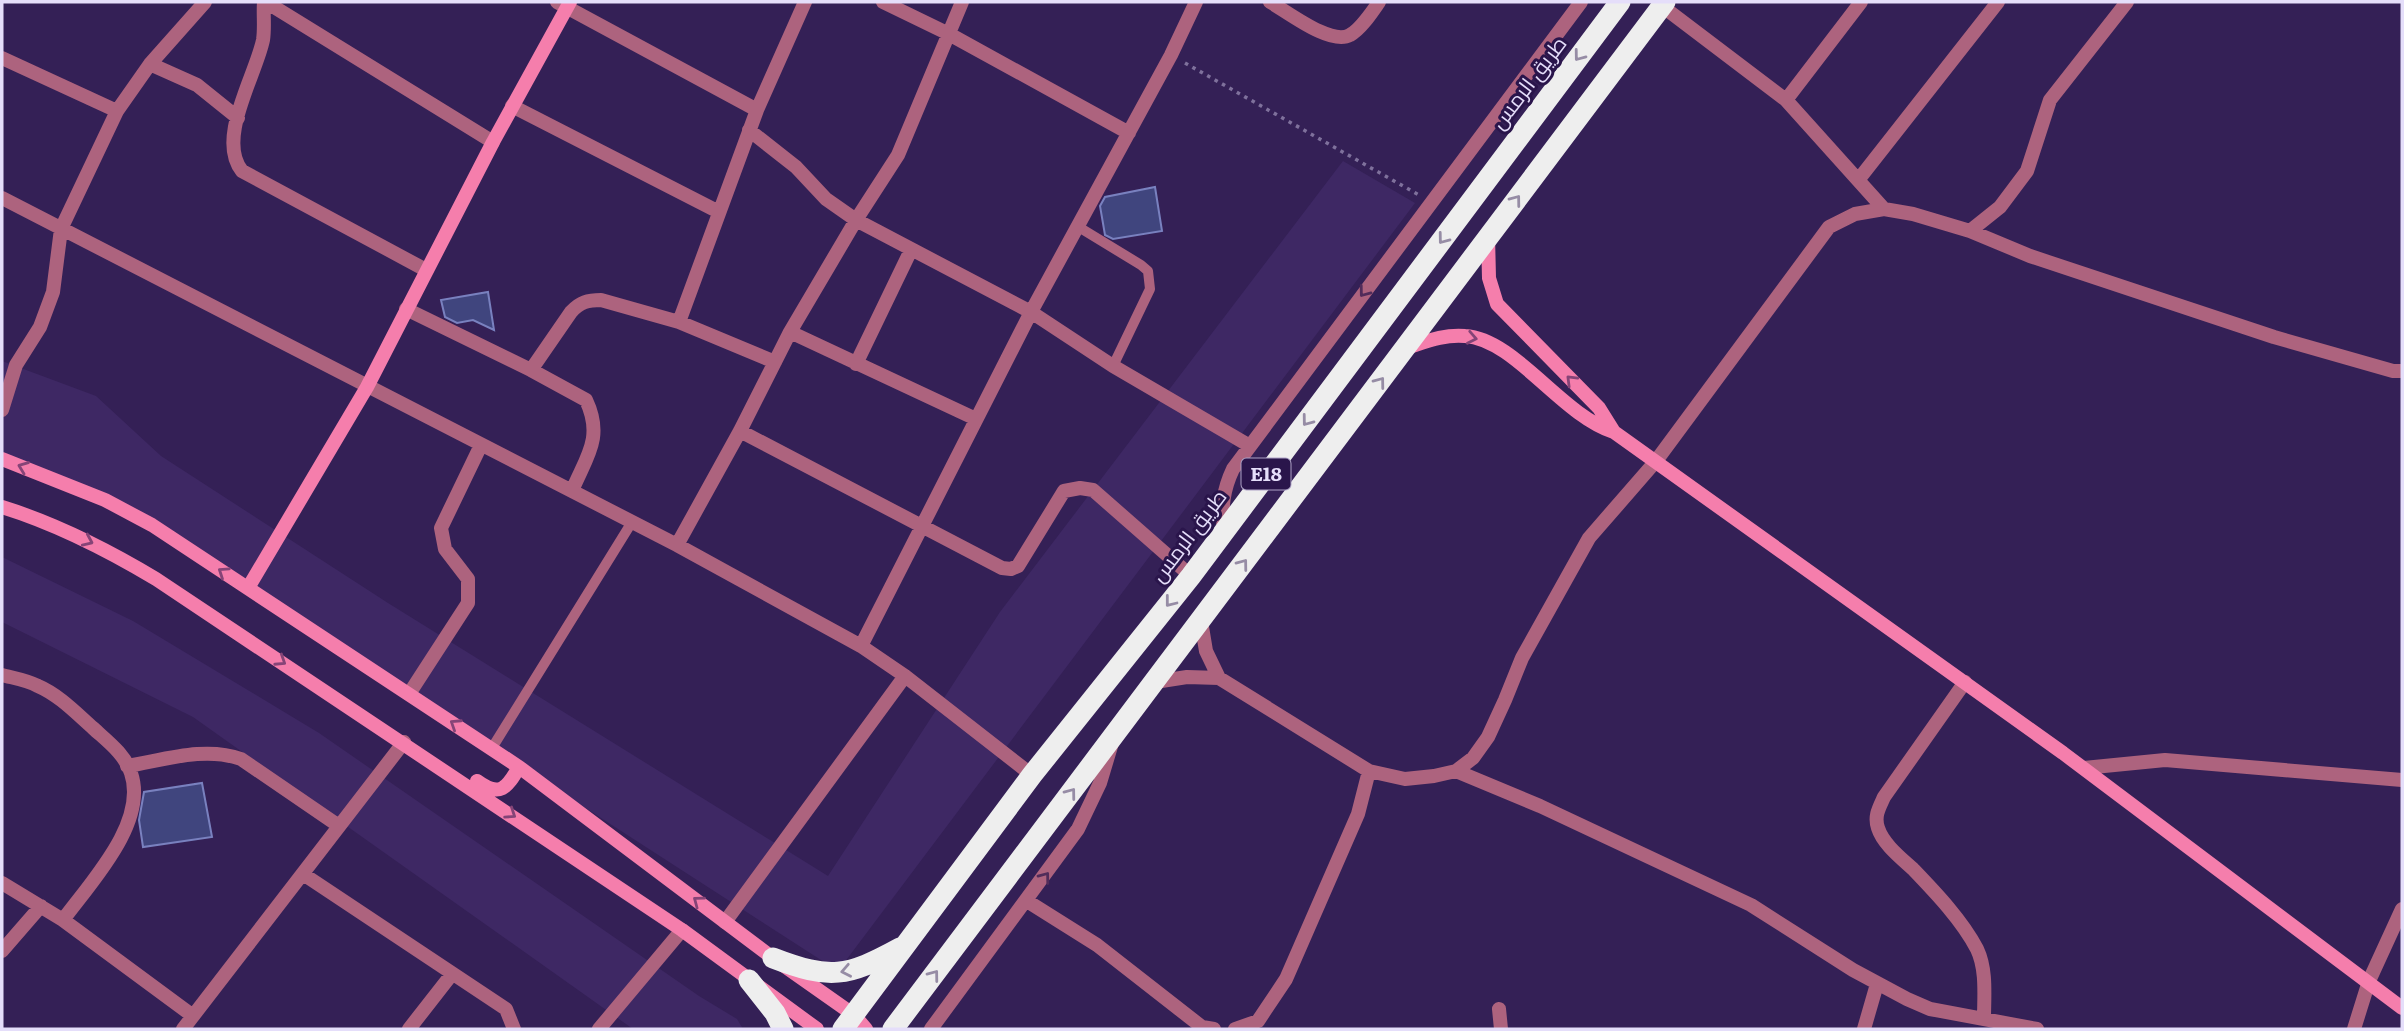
<svg xmlns="http://www.w3.org/2000/svg" width="2404" height="1031" font-family="Literata,Cairo,serif">
<style>
.built{fill:#3e2864}
.building{fill:#40457e;stroke:#7981bf;stroke-width:2}
.lines{fill:none;stroke-linecap:round;stroke-linejoin:round}
.path{stroke:#7f719c;stroke-width:3.5;stroke-dasharray:3.5 5;stroke-linecap:butt}
.lane{stroke:#ad637e;stroke-width:10}
.street{stroke:#ad637e;stroke-width:14}
.secondary{stroke:#f57eac;stroke-width:14}
.highway{stroke:#eee;stroke-width:21}
.oneway{stroke:#968ca5}
.oneway2{stroke:#512c5a}
.oneway3{stroke:#854477}
.labels{text-anchor:middle;stroke-width:6;stroke-linejoin:round;paint-order:stroke}
.shield{fill:#2a154b;stroke:#ada2c6;stroke-width:2}
.shield-label{font-size:19px;font-weight:bold;fill:#e5defa}
.street-label{font-size:21px;fill:#e5defa;stroke:#2a154b}
</style>
<rect width="100%" height="100%" fill="#342056"/>
<path class="built" d="M1343,161L1415,203L838,971L409,694L132,510L2,454V361L96,396L161,456L388,603L828,876L1000,612Z
M2,557L133,621L319,733L699,996L737,1019L743,1029H633L193,717L2,622Z"/>
<path class="building" d="M1155,187L1162,231L1113,239L1105,235L1100,206L1105,197Z
M488,292L494,330L473,320L457,323L445,317L441,300Z
M202,783L212,837L143,847L139,820L144,792Z"/>
<g class="lines">
<path class="path" d="M1185,63L1419,195"/>
<path class="lane" d="M1077,226L1141,265L1148,271L1150,289L1113,366
M492,748L632,522"/>
<path class="street" d="M264,2C263,14 265,28 263,40C256,75 216,139 242,171L426,270
M266,2L493,142
M557,2L757,110
M883,2L949,34L1129,133
M1270,2C1288,12 1331,46 1350,35C1361,29 1372,12 1379,2
M1662,6L1786,100L1884,209
M2,58L117,111
M150,64L197,85L238,118
M1786,100L1861,2
M512,106L719,212
M749,130L796,167L826,199L856,220L1031,312L1113,366L1250,446
M1859,179L1998,2
M2,198L677,545L861,646L905,676L1032,775
M1970,231L2000,207L2027,171L2050,100L2127,2
M406,309L531,370L586,400C604,438 586,457 572,491
M679,322L757,110L805,2
M790,332L976,419
M856,364L911,250
M531,370L571,312C580,302 588,300 601,300L679,322L775,362
M2,410L16,365L40,327L53,292L61,229L117,111L150,64L205,2
M740,431L1002,568L1011,569L1018,566L1064,491L1080,488L1093,490L1191,576
M1224,531C1221,508 1223,490 1233,469L1581,2
M677,545L740,431L790,332L856,220L898,155L962,2
M1201,621L1206,651L1219,678
M861,646L1031,312L1171,55L1196,2
M2,675C13,678 27,680 38,686C59,695 76,713 93,728C107,741 125,754 131,773C148,823 90,883 63,920
M1155,682L1187,677L1219,678L1369,771L1405,779L1434,776L1456,771L1473,758L1488,737L1505,700L1522,658L1589,538L1656,461L1829,227L1855,214L1884,209L1913,214L1970,231L2030,256L2274,337L2393,371H2402
M1965,682L1884,797C1879,808 1874,816 1878,828C1883,844 1901,858 1913,869C1935,892 1962,920 1977,949C1987,970 1984,996 1984,1019
M409,694L468,603V579L445,549L441,528L481,445
M127,766C164,760 205,746 241,759L339,826
M2084,768L2165,760L2402,780
M1456,771L1540,806L1751,905L1853,970L1907,999L1930,1009L2037,1029
M303,874L506,1009L514,1029
M2,883L63,920L193,1016
M1027,901L1097,945L1202,1027L1214,1029
M725,922L905,676
M2,951L41,906
M1499,1009L1501,1029
M183,1029L404,742
M409,1029L452,974
M599,1029L682,930
M931,1029L1078,829L1100,783L1112,743
M1235,1029L1258,1021L1286,979L1358,814L1369,771
M1864,1029L1877,984
M2354,1029L2369,981L2402,909"/>
<path class="secondary" d="M1488,236L1489,278L1497,304L1599,408L1614,432
M1406,348C1425,342 1444,334 1465,336C1515,339 1561,415 1614,432L2063,753L2402,1008
M2,459L105,500L152,525L519,767L773,958L854,1015L866,1029
M2,507C57,524 106,549 156,579L682,930L817,1029
M248,588L367,387L493,142L570,2
M477,781C500,798 507,788 519,767"/>
<path class="highway" d="M773,958C830,980 847,977 900,948
M749,980L775,1013L783,1029
M843,1029L1032,775L1191,576L1620,2
M893,1029L1665,2"/>
</g>
<defs><path id="oneway-chevron" d="M-2-3.5L2.5 0L-2 3.5" fill="none" stroke-width="1.6" stroke-linecap="round" stroke-linejoin="round" transform="scale(1.75)"/></defs>
<g class="oneway">
<use href="#oneway-chevron" transform="translate(1579 56) rotate(127)"/>
<use href="#oneway-chevron" transform="translate(1516 200) rotate(-53)"/>
<use href="#oneway-chevron" transform="translate(1443 239) rotate(127)"/>
<use href="#oneway-chevron" transform="translate(1380 382) rotate(-53)"/>
<use href="#oneway-chevron" transform="translate(1307 421) rotate(127)"/>
<use href="#oneway-chevron" transform="translate(1243 564) rotate(-53)"/>
<use href="#oneway-chevron" transform="translate(1170 602) rotate(128)"/>
<use href="#oneway-chevron" transform="translate(1071 793) rotate(-53)"/>
<use href="#oneway-chevron" transform="translate(846 971) rotate(169)"/>
<use href="#oneway-chevron" transform="translate(934 975) rotate(-53)"/>
</g>
<g class="oneway2">
<use href="#oneway-chevron" transform="translate(1364 292) rotate(127)"/>
<use href="#oneway-chevron" transform="translate(1045 877) rotate(-53)"/>
</g>
<g class="oneway3">
<use href="#oneway-chevron" transform="translate(1472 338) rotate(11)"/>
<use href="#oneway-chevron" transform="translate(1571 380) rotate(-135)"/>
<use href="#oneway-chevron" transform="translate(23 467) rotate(-159)"/>
<use href="#oneway-chevron" transform="translate(88 541) rotate(24)"/>
<use href="#oneway-chevron" transform="translate(223 572) rotate(-146)"/>
<use href="#oneway-chevron" transform="translate(281 661) rotate(33)"/>
<use href="#oneway-chevron" transform="translate(455 724) rotate(-147)"/>
<use href="#oneway-chevron" transform="translate(511 814) rotate(34)"/>
<use href="#oneway-chevron" transform="translate(698 901) rotate(-143)"/>
</g>
<g class="labels">
<rect class="shield" x="1241.5" y="458.5" width="49" height="31" rx="5"/>
<g class="shield-label">
<text x="1266" y="481">E18</text>
</g>
<g class="street-label">
<text transform="translate(1529 83) rotate(-53)" y="7">طريق الرمس</text>
<text transform="translate(1189 536) rotate(-53)" y="7">طريق الرمس</text>
</g>
</g>
<rect width="2404" height="1031" fill="none" stroke="#e5defa" stroke-width="7"/>
</svg>
